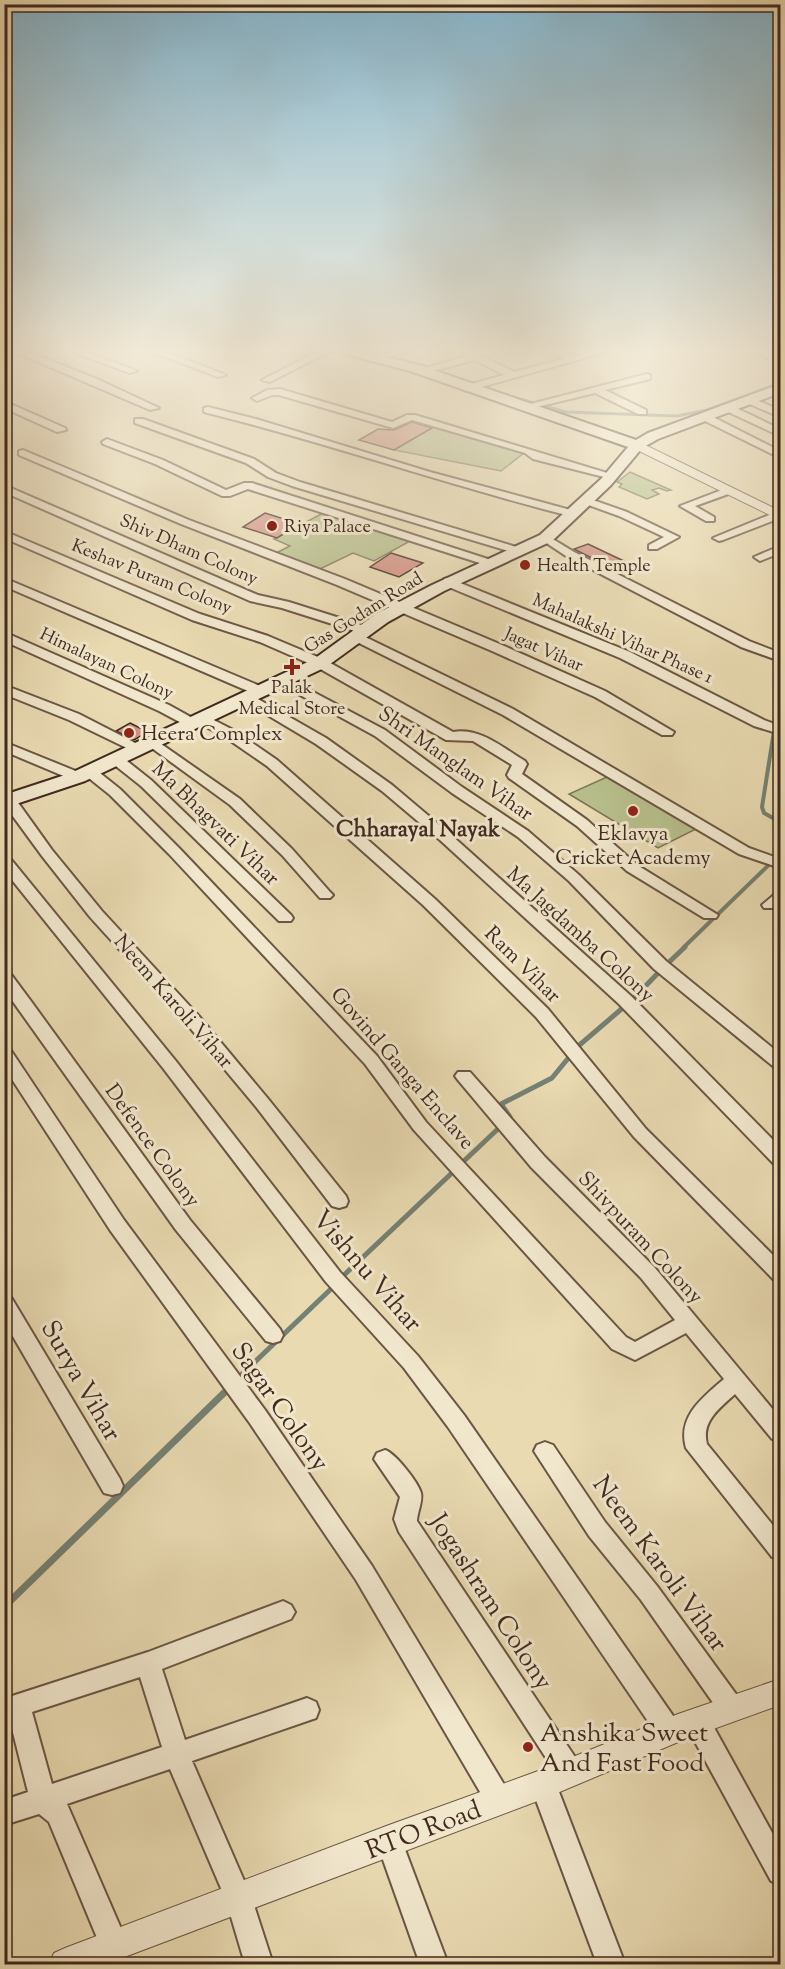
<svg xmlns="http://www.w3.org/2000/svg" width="785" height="1969" font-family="'Sorts Mill Goudy',serif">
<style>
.green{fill:#b7bf8c;stroke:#7c7456;stroke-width:1.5}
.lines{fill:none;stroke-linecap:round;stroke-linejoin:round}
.stream-far3{stroke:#758172;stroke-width:3}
.stream-far2{stroke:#758172;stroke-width:4}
.stream-far1{stroke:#758172;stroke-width:5}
.stream{stroke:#758172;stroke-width:7}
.building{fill:#d39183;stroke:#412a1f;stroke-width:1.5}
.minor-casing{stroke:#6b5644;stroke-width:4}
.tertiary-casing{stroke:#6b5644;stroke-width:2}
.secondary-casing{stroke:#412a1f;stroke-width:4}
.minor{fill:#f1e7cd;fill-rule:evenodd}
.tertiary{fill:#f1e7cd;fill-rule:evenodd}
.secondary{fill:#f1e7cd;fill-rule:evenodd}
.poi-dot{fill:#8f2418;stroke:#f1e7cd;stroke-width:2}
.labels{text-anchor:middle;stroke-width:6;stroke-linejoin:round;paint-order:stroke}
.far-poi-label{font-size:18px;fill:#412a1f;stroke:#f1e7cd;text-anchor:start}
.far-street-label{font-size:18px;fill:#412a1f;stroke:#f1e7cd}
.poi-label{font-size:21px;fill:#412a1f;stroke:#f1e7cd;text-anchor:start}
.street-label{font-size:21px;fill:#412a1f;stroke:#f1e7cd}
.neighbourhood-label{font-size:22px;font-weight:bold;fill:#412a1f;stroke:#f1e7cd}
.near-street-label{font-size:26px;fill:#412a1f;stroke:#f1e7cd}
.near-poi-label{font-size:26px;fill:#412a1f;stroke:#f1e7cd;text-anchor:start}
</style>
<rect width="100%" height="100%" fill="#e9dab2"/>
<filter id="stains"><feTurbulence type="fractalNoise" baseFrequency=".00333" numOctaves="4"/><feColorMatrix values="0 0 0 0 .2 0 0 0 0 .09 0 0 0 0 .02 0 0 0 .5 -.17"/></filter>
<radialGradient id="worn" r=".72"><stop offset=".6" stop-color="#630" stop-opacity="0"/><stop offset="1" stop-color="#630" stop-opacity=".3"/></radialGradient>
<path class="green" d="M435,426L525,452L501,471L394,450Z
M630,472L671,490L667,491L659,488L652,490L659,494L647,499L619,487L622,484L617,482Z
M323,513L412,540L374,561L353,553L318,570L274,554L290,546L274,539Z
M609,776L698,828L658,848L569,794Z"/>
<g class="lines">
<path class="stream-far3" d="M327,350L365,359
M497,392L566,412L677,416L707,410L780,383"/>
<path class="stream-far2" d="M774,731L762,807L764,813L780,822
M683,948L780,854"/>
<path class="stream-far1" d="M666,965L685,947
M633,999L660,971
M576,1048L625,1006
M510,1117L501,1104L552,1078L570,1056
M464,1161L501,1126
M343,1276L454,1171
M238,1378L333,1287
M226,1391L228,1389"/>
<path class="stream" d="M4,1607L228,1389"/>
</g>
<path class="building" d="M412,422L432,428L394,450L359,440L378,429L394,430Z
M265,513L300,524L277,538L243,527Z
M588,544L626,562L611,568L574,549Z
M391,553L423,563L399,577L370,567Z
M130,723L148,732L134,740L116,731Z"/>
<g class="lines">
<g class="minor-casing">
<path id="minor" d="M10,350H24L97,379L159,408L150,410Z
M68,350H82L137,371L129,373Z
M147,350H161L226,375L218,377Z
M320,350H332L270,382L262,380Z
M395,350H412L374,362L369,359Z
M462,350H470L514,372L564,359L549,350H561L574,357L596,350H613L467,391L464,390V386L504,375L475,360L421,374L416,371L467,356L463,354Z
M750,350H764L780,357V363Z
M647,374L650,375V379L605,390L646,410V414H638L595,393L524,410L519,407Z
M280,389L392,422L407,415H415L617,476L612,479L533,459L525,453L412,420L393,428L279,395H272L257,401L252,398L267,390Z
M749,397L780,410V417L745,402V398Z
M4,401L65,428L66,430L57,432L4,408Z
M724,406H732L780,429V436L724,410Z
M208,407L256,419L430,472L578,512L580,514L574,517C450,486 329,443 204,412V408Z
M701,415H709L780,451V458L701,419Z
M135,419H143L254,459L276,473L300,482L523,549L525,551L523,553H515L292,486L268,477L246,463L135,423Z
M107,439L163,460L226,490L244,483H252L494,561L496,563L494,565H486L248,489L230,496H222L155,464L103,444L102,442Z
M23,450L189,520L345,579L502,645L605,691L674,732L672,735H662L595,697L492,651L337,585L181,524L19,455V451Z
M4,485L258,595L289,602L368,627L370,630L364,634L282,608L250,601L4,492Z
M727,488L731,489V493L695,506L714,517V521H706L680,506Z
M587,498L627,512L679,537L657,549H649V545L664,537L619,516L583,503L581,501Z
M780,512V518L723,540L719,541L713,538L774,513Z
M4,531L200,614L268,636L325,660L453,732C480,727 503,748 525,761L527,764L522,774L587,820L637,865L718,915L716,918H704L627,871L577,826L509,778L507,775L512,765L473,741L446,740L315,666L260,642L192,620L4,538Z
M546,535L574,552L749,641L780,653V661L741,647L566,556L542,540L540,538Z
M780,546V553L760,561L754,557Z
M4,578L267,689L269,692L267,695H257L4,586Z
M448,578L630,652L764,720L780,726V734L754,726L620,658L444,585V579Z
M4,632L169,705L196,720L203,716L208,717L235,731L277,760L435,899L548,1009L646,1129L780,1262V1281L773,1279L634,1137L536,1017L423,905L267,766L225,737L201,724L194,728L189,727L159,711L4,641Z
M357,633L513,709L749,848L780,859V868L739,854L503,715L353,640L351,637Z
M285,677L385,730L462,787L528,831L579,875L666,961L780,1054V1069L774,1067L654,969L569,881L518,837L452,793L375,736L280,684L278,681Z
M4,685L79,714L147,749L140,753L135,752L69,720L4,694Z
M249,694L326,738L392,785L450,834L631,996L780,1147V1164L773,1163L619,1004L440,840L382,791L316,744L244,701L242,698L244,695Z
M154,739L240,799L292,849L330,892L333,895L330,898H320L282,855L230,805L149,746L147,743L149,740Z
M4,742L83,774L85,777L78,781L73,780L4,751Z
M117,756L122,757L151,780L291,915L293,918L291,921H279L141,786L112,763L110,760Z
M90,768L95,769L120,789L179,848L377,1056L426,1122L626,1337L635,1342L675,1320L641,1278L531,1167L458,1080L455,1076L458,1072H470L545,1157L655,1268L780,1418V1442L772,1439L735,1394C720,1408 701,1421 707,1444L780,1534V1560L772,1557L686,1448C677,1417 702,1398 724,1379L686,1333L635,1360L612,1349L414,1130L365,1064L169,854L110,795L85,775L83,772Z
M9,796L14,797L52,850L102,911L198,1015L269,1100L346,1196L348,1201L346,1206L339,1208L332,1206L257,1108L186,1023L90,917L42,856L4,804V797Z
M4,856L9,857L175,1060L340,1272L418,1356L464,1415L678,1723L681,1731L678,1739L669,1743L660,1739L448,1427L404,1368L326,1282L163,1068L4,870Z
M780,892V904L776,908H764L762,905L775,894Z
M4,972L10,973L33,1004L190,1220L280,1329L283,1335L280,1341L273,1343L266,1341L176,1230L4,989Z
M4,1047L10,1049L124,1220L265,1410L372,1566L508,1791L512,1800L508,1809L499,1813L490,1809L356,1580L249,1422L110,1230L4,1067Z
M4,1294L11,1297L120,1479L123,1486L120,1493L112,1495L104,1493L4,1321Z
M545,1442L553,1445L605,1522L657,1586L741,1701L744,1709L741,1717L732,1721L723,1717L641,1600L589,1536L534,1451L537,1445Z
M385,1450C395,1453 418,1482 421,1493C423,1501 417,1513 417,1521L579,1763L583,1772L579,1781L570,1784L561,1781L399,1532L394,1519L400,1497L374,1459L377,1453Z
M283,1601L291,1605L295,1612L291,1619L162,1669L185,1740L307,1698L316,1702L319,1710L316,1718L192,1761L252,1899L273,1964H245L226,1900L170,1769L67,1804L129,1947L125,1957L115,1961L105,1957L49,1822L39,1814L4,1825V1800L28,1792L6,1705L9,1697L148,1652ZM140,1677L162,1747L52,1784L32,1712Z
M697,1709L706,1713L780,1847V1885L771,1881L688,1729L685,1721L688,1713Z
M543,1772L552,1775L556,1784L625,1964H597L530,1784L534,1775Z
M389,1827L398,1831L448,1964H420L376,1840L380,1831Z"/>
</g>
<g class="tertiary-casing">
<path id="tertiary" d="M637,441L780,511V520L633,448L631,445Z
M780,1679V1705L683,1740L543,1799L106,1964H49L54,1953L65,1948L389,1825L541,1770L678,1714Z"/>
</g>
<g class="secondary-casing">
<path id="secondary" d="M330,350H355L419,365L636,440L648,433L775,386L780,385V393L658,439L642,448L611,485L552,541L444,591L388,622L326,667L85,781L4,808V795L71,773L314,659L376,614L432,585L540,535L601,479L628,447L410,371Z"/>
</g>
<use href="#minor" class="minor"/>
<use href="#tertiary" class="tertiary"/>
<use href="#secondary" class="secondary"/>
</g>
<linearGradient id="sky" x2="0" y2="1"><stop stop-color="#87b7cf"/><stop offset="0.56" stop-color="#f5eedc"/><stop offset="1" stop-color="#f5eedc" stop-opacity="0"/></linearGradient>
<rect width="785" height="626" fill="url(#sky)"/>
<g class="poi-dot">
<circle cx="272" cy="526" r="6"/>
<circle cx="525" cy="565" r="6"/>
<path d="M289 658h6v6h6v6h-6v6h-6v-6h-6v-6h6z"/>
<circle cx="129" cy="733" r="6"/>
<circle cx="633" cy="811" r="6"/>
<circle cx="528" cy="1747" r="6"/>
</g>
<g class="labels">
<g class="far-poi-label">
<text x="284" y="532">Riya Palace</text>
<text x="537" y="571">Health Temple</text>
<text x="292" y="693" text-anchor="middle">Palak<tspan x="292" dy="21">Medical Store</tspan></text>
</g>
<g class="far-street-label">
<text transform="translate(189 549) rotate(24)" y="6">Shiv Dham Colony</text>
<text transform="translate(152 576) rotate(22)" y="6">Keshav Puram Colony</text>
<text transform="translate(363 612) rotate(-32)" y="6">Gas Godam Road</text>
<text transform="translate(623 638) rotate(24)" y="6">Mahalakshi Vihar Phase 1</text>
<text transform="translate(544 649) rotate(24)" y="6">Jagat Vihar</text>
<text transform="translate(107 663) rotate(25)" y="6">Himalayan Colony</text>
</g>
<g class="poi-label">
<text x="141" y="740">Heera Complex</text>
<text x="633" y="840" text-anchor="middle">Eklavya<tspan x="633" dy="24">Cricket Academy</tspan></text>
</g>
<g class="street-label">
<text transform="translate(456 763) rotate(35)" y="7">Shri Manglam Vihar</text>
<text transform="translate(216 823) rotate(44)" y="7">Ma Bhagvati Vihar</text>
<text transform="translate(581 934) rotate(42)" y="7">Ma Jagdamba Colony</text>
<text transform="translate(523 964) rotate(45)" y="7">Ram Vihar</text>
<text transform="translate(174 1001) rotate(49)" y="7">Neem Karoli Vihar</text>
<text transform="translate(403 1068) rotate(49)" y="7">Govind Ganga Enclave</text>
<text transform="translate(153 1145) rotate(54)" y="7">Defence Colony</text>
<text transform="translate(641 1237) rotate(47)" y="7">Shivpuram Colony</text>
</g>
<g class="neighbourhood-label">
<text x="418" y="836">Chharayal Nayak</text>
</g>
<g class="near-street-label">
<text transform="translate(368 1270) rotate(49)" y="9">Vishnu Vihar</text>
<text transform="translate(82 1380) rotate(60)" y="9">Surya Vihar</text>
<text transform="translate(281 1406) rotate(55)" y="9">Sagar Colony</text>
<text transform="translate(661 1563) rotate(54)" y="9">Neem Karoli Vihar</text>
<text transform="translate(492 1601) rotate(57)" y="9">Jogashram Colony</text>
<text transform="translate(423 1829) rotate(-21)" y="9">RTO Road</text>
</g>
<g class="near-poi-label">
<text x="540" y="1741">Anshika Sweet<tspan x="540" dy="30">And Fast Food</tspan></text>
</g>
</g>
<rect width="785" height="1969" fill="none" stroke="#e9dab2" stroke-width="24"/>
<rect x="6" y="6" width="773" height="1957" fill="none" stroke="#412a1f" stroke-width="3"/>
<rect x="12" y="12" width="761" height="1945" fill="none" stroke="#412a1f" stroke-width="1.5"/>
<rect width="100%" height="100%" filter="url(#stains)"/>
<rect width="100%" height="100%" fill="url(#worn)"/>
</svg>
